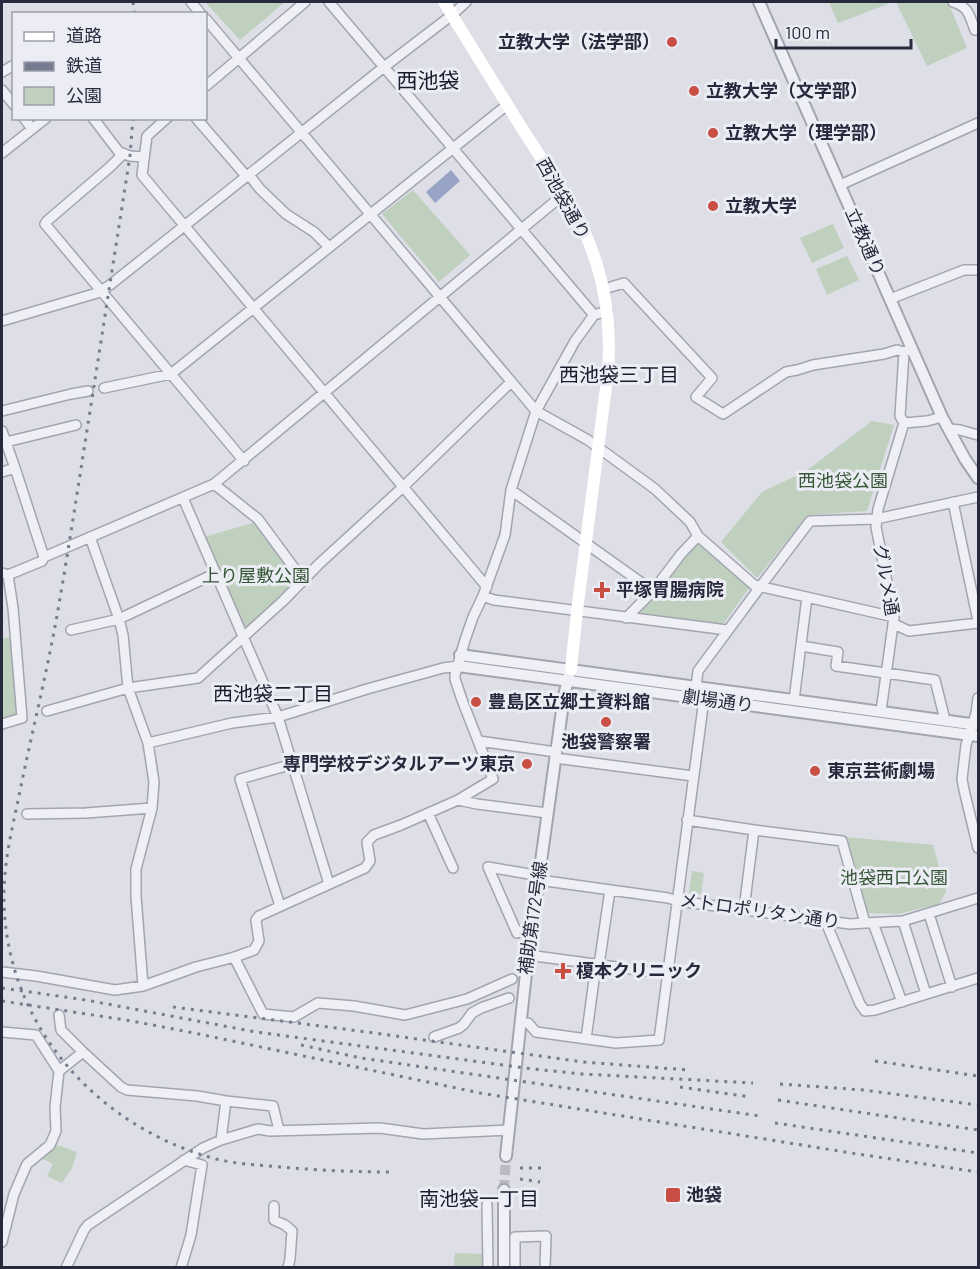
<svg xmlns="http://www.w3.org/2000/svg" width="980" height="1269" font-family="Barlow,'Noto Sans JP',sans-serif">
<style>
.green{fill:#bfd0be}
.water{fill:#98a4c6}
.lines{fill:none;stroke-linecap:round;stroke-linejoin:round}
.tertiary-tunnel{stroke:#b9bac4;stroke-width:10;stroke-dasharray:10 5;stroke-linecap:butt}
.minor-casing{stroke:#a3a4b0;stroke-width:12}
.tertiary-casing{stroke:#a3a4b0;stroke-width:14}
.minor{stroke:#eff0f5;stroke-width:9}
.tertiary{stroke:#eff0f5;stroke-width:10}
.secondary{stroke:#fff;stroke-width:12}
.rail{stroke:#777b8f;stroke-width:3;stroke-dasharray:3 6;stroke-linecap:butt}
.poi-dot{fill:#c94e44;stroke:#ecedf4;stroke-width:2}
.labels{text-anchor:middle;stroke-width:6;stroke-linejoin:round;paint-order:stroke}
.poi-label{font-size:18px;font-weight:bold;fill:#272a3c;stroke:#ecedf4;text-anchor:start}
.street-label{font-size:18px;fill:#272a3c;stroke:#ecedf4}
.park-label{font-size:18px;fill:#355736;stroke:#ecedf4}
.neighbourhood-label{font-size:20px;fill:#191b2d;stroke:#ecedf4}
.quarter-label{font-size:21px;fill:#191b2d;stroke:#ecedf4}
</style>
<rect width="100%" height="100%" fill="#dddee6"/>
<path class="green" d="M205,2H285L240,40Z
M829,2H893L838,23Z
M896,2H948L967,48L927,66Z
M413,190L470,255L439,282L382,214Z
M833,224L844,248L812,263L800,238Z
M847,256L859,280L827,295L816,269Z
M872,421L894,425L867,511L808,515L757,578L721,542L762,492L806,471Z
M256,522L299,581L246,632L204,537Z
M701,540L750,587L724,623L721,624L638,613L640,608L696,541Z
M13,636L20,718L2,722V639Z
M845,837L933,845L946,892L939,904L898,914L866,913Z
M692,871L704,873L701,895L689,893Z
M54,1144L77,1152L72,1168L62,1183L47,1176L53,1164L39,1157Z
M455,1253L482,1254V1267H454Z"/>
<path class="water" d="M451,170L460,181L435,203L426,192Z"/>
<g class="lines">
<path class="tertiary-tunnel" d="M504,1190L506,1156"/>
<g class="minor-casing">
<path id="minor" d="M191,2L201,14
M329,2L594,315
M953,2C969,7 969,15 975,30H978
M206,19L536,411L588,440L655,489L690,522L698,536L754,585L894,617
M2,72L14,65
M206,86L305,2
M2,90L14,105
M24,118L32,129
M93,118L119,152L130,156L144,157
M167,118L147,136L142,175L487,587
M196,118L247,177
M2,153L46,118
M123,154L110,167L47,221L45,224L244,461
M249,175L260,189L286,214L314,232L329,247
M840,185L978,123
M604,289L624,283L712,378L696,397L723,414L786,372L797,370L813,365L884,354L897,350L904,352
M890,299L964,270H978
M2,321L97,293L110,285L384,67L452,15L466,2
M104,388L171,374L507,105
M2,411L71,394L88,391
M904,423L927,421L942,417
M949,429L960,430L978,435
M2,431L15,468L44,557
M6,442L76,425
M2,472L15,468
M214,484L258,519L303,580
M511,490L653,591
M183,498L278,717L329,884
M953,502L978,621
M90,537L119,619L123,635L128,688L148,743L154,782L152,808L136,869V896L143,986
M2,573L8,575L42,561L44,557L214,484L564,194
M483,596L494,600L727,630
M626,618L653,591L681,554L698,536
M894,624L909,631L978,623
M71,630L119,619L216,573
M801,646L838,652L836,666L935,680L945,720
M978,698L976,713L966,745L962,779L964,790L978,848
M794,700L807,597
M47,711L128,688L198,678L283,601L319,564L403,487L511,382
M881,711L894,617L876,527L878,509L904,423L900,416L904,352L909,350
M2,724L22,718L13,608L8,575
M479,741L556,752
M148,743L232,723L278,717L367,689L443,668L458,666
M555,758L693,776
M458,800L477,804L547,813
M428,813L453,868
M27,814L86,813L152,808
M687,820L754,830
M488,867L529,874L539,880L668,898L678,901L850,924L865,923L903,921L978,898
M488,867L517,933L532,926
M280,906L240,779L293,764
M744,909L754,830L842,841L865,923
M929,914L952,987
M825,920L860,1004L865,1011L875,1010L978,978
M903,921L926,994
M873,923L902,1002
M528,955L668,974
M234,957L263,1014L294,1017L318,1003L354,1006L405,1015L467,999L512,979
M599,965L610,890
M2,972L36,976L115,990L143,986L196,967L235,957L254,950L259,941L256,920L259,916L365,868L370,861L367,842L374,835L401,825L458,800L493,779L462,700L455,679V675L465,640L473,617L483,596L505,535L511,490L536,411L575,341L594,315L607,311
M59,1015L61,1030L83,1052
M528,1023L536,1032L616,1043L659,1040L704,699L696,687L698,671L760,587L810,521L876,519L978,497
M2,1032L36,1035L59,1071
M434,1037L459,1028L464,1024L472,1013L481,1008L509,998
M586,1039L596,965
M221,1140L226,1101
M487,1205L488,1268
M274,1206V1220L285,1225L292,1231L290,1259L288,1268
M2,1242L14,1194L27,1164L50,1145L56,1131L55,1107L59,1071L83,1052L121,1087L127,1090L197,1096L226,1101L273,1106L279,1130
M66,1268L84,1230L88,1225L203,1148L221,1140L258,1129L270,1131L380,1128L423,1134L509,1130
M181,1268L191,1235L202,1165L184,1160
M515,1268V1237L546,1236L545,1268"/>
</g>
<g class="tertiary-casing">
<path id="tertiary" d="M759,2L942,417L965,459L978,478
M460,655L978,725
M458,666L978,736
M506,1156L528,955L564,696L569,675
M504,1190V1268"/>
</g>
<use href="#minor" class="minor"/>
<use href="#tertiary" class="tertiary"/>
<path class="secondary" d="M444,2C470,45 497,88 523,130C542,160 563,189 579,220C603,268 612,319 608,372L577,611L571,669"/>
<path class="rail" d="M133,2L135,14
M133,118L130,156C119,226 108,296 97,367C84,448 72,529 58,610C48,667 34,724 22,781C15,817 5,853 4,890C1,1019 93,1126 216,1159C236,1164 258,1165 280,1167C316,1170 353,1172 390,1172
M2,988L86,1000L256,1032L533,1069L582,1074L753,1083
M2,1001L132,1021L194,1033L480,1093L851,1153L978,1172
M173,1007L367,1032L583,1062L688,1070
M301,1045L361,1058L760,1116
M875,1061L978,1076
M780,1084L863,1090L978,1105
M680,1087L751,1097
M778,1100L978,1130
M775,1123L978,1153
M520,1168H541
M520,1179L540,1182"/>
</g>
<g class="poi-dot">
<circle cx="672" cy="42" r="6"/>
<circle cx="694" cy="91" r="6"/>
<circle cx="713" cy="133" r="6"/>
<circle cx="713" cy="206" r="6"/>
<path d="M599 581h6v6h6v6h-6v6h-6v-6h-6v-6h6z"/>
<circle cx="476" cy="702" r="6"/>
<circle cx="606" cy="722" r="6"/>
<circle cx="527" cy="764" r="6"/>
<circle cx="815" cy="771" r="6"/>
<path d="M560 962h6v6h6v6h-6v6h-6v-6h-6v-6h6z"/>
<rect x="665" y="1187" width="16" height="16" rx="3"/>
</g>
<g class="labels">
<g class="poi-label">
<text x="660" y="48" text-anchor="end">立教大学（法学部）</text>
<text x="706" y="97">立教大学（文学部）</text>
<text x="725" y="139">立教大学（理学部）</text>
<text x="725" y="212">立教大学</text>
<text x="616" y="596">平塚胃腸病院</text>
<text x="488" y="708">豊島区立郷土資料館</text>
<text x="606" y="748" text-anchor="middle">池袋警察署</text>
<text x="515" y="770" text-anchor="end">専門学校デジタルアーツ東京</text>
<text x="827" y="777">東京芸術劇場</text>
<text x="576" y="977">榎本クリニック</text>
<text x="686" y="1201">池袋</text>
</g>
<g class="street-label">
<text transform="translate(563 199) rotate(61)" y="6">西池袋通り</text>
<text transform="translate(865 242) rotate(66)" y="6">立教通り</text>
<text transform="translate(886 580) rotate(80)" y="6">グルメ通</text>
<text transform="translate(718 701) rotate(8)" y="6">劇場通り</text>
<text transform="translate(760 911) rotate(8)" y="6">メトロポリタン通り</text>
<text transform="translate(533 918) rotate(-82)" y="6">補助第172号線</text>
</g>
<g class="park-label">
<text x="843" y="487">西池袋公園</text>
<text x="256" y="582">上り屋敷公園</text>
<text x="894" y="884">池袋西口公園</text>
</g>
<g class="neighbourhood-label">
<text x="619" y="382">西池袋三丁目</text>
<text x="273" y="701">西池袋二丁目</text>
<text x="479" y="1206">南池袋一丁目</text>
</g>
<g class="quarter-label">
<text x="428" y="88">西池袋</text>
</g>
</g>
<rect width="980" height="1269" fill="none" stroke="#272a3c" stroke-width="6"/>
<rect x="12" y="12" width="195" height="108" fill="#ecedf4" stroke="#9d9faa" stroke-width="1.5"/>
<rect x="24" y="32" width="30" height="9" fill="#ffffff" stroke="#9d9faa" stroke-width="1.5"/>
<text x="66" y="42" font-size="18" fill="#272a3c">道路</text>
<rect x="24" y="62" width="30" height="9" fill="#777b8f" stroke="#9d9faa" stroke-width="1.5"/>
<text x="66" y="72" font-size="18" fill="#272a3c">鉄道</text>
<rect x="24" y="87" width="30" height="18" fill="#bfd0be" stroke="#9d9faa" stroke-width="1.5"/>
<text x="66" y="102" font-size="18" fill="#272a3c">公園</text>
<path d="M776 39v9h135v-9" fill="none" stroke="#272a3c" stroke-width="3"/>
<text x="785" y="39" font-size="18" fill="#272a3c" stroke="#ecedf4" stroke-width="4.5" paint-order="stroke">100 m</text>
</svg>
